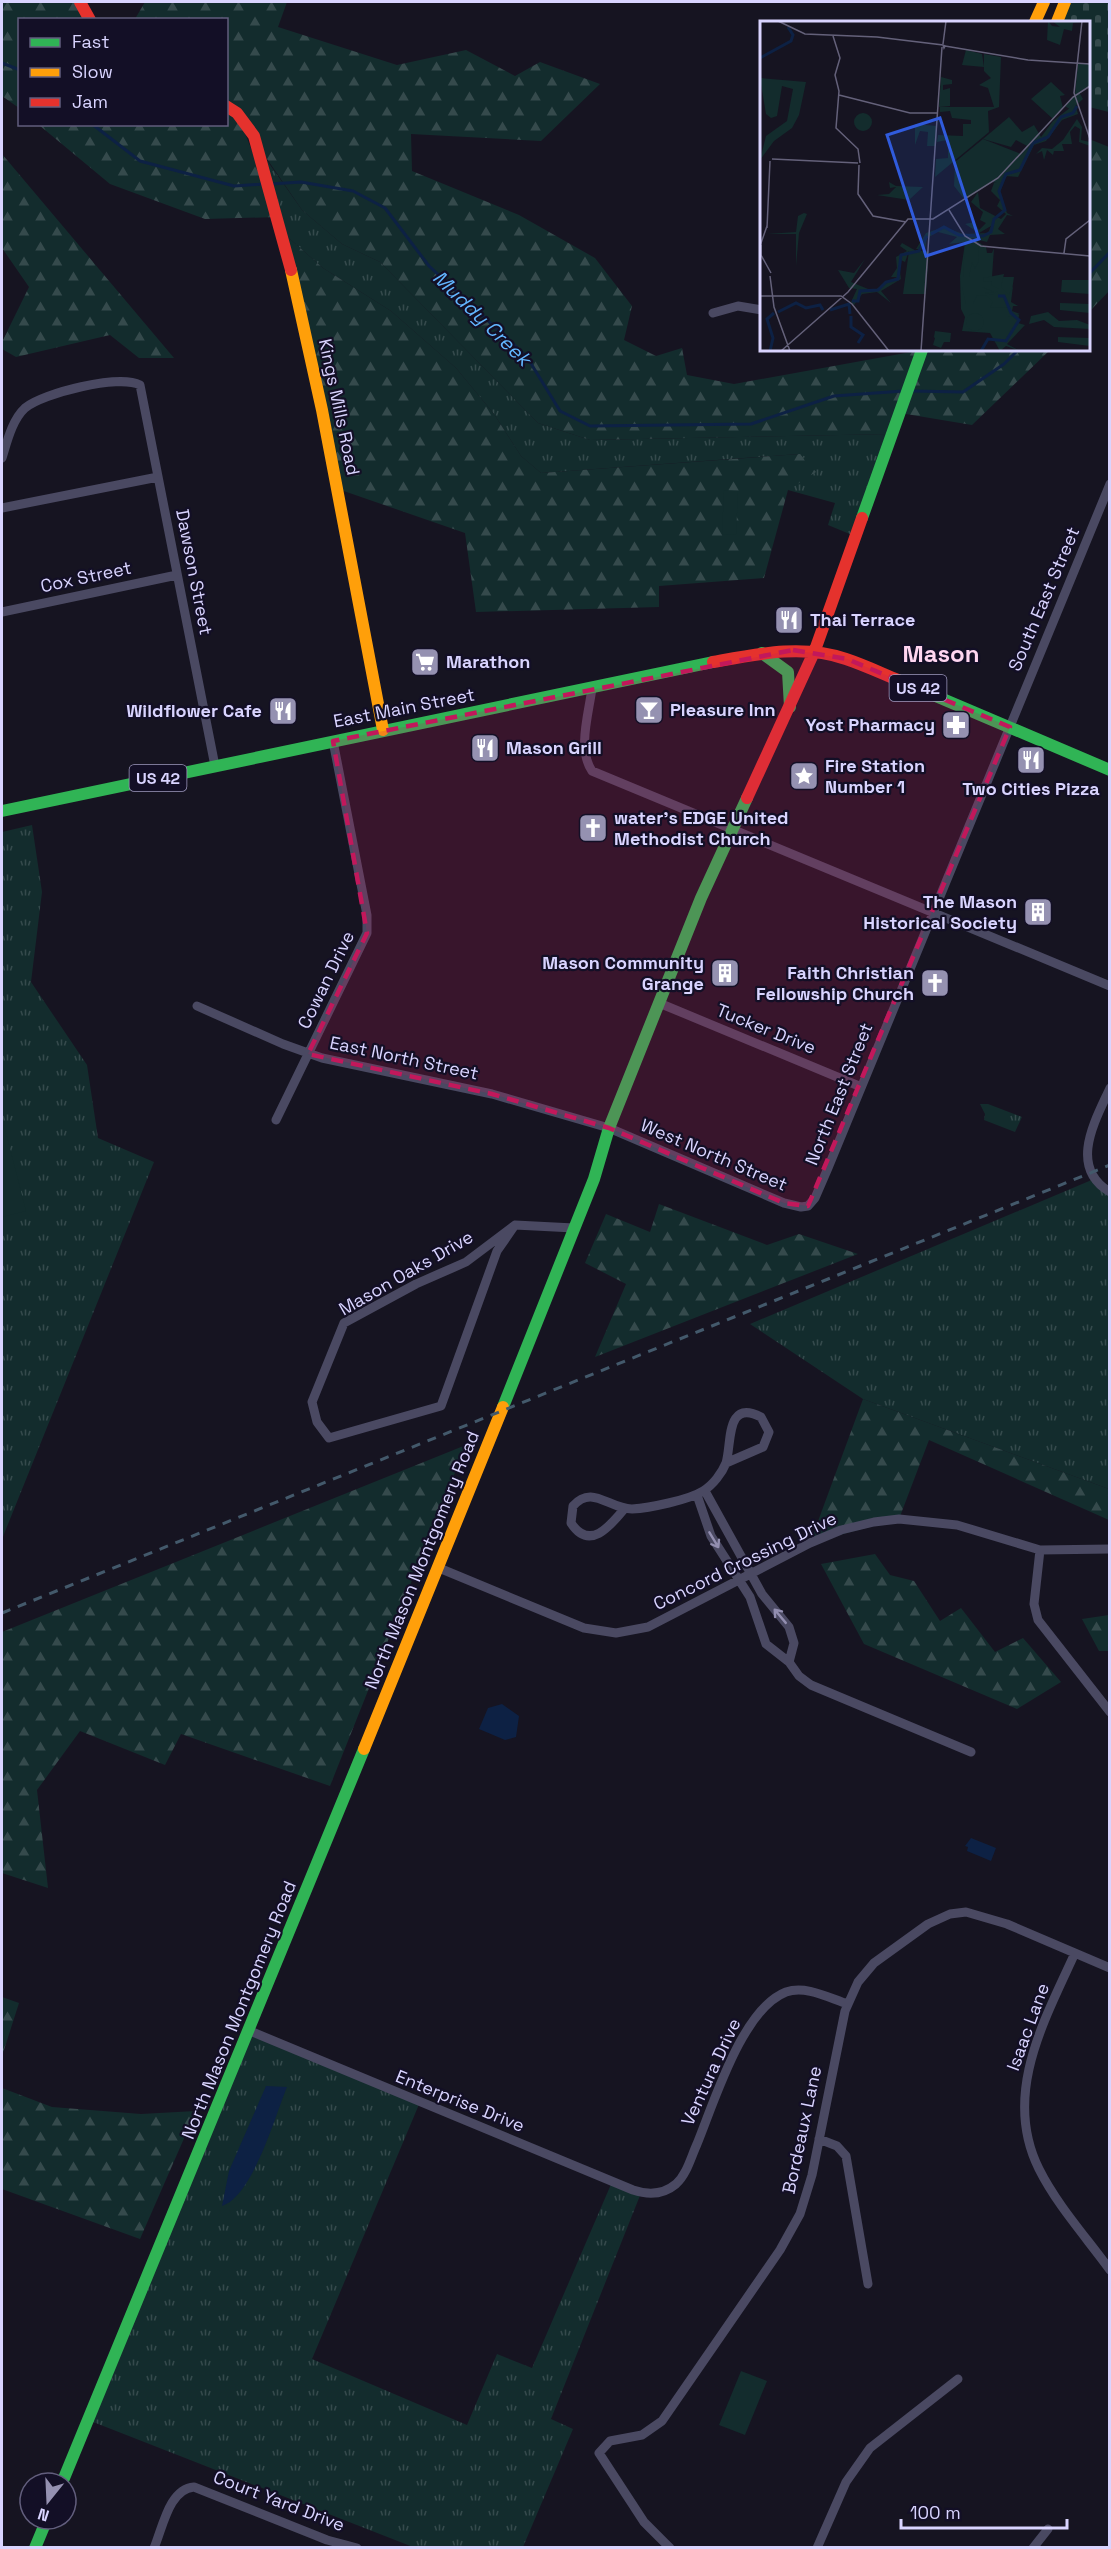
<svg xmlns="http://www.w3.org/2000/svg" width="1111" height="2549" font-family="'Space Grotesk',sans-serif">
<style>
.grass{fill:url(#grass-tufts)}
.forest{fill:url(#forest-firs)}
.cemetery{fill:url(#cemetery-stones)}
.garden{fill:#132c2d}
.water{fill:#0d2144}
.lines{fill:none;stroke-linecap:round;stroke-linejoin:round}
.stream{stroke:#0d2144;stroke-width:3}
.street{stroke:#4a4962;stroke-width:9}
.fast{stroke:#30b455;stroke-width:12}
.slow{stroke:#ff9f0a;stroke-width:12}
.jam{stroke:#e5322d;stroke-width:12}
.rail{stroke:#43596b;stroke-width:3;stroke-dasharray:9 8;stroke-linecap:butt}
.oneway{stroke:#928eb0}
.marked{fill:#c2185b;fill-opacity:0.2;stroke:#c2185b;stroke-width:4.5;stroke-dasharray:12 8;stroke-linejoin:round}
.labels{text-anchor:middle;stroke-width:4.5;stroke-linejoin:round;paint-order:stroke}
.shield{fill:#130f26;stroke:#9e99be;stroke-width:1.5}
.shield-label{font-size:16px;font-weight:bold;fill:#d9d4ff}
.street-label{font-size:18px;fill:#d9d4ff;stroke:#130f26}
.poi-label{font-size:18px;font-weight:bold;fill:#d9d4ff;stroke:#130f26;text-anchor:start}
.water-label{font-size:20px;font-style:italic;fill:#62b6ff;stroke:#130f26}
.district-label{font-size:24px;font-weight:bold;fill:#ffd6f0;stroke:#130f26}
.inset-river{fill:none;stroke:#0d2144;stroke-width:3}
.inset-road{fill:none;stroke:#64617a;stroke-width:1.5}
.view{fill:#305bdc;fill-opacity:0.15;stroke:#305bdc;stroke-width:3}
.inset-edge{fill:none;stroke:#d9d4ff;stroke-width:3}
</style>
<defs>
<pattern id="grass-tufts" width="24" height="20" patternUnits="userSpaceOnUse" patternTransform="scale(1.5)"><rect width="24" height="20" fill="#132c2d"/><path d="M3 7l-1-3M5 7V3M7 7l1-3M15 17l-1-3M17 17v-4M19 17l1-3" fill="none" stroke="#354a4c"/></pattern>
<pattern id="forest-firs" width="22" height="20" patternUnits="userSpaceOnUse" patternTransform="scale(1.5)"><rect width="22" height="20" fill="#132c2d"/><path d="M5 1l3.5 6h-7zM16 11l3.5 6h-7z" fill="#354a4c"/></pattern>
<pattern id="cemetery-stones" width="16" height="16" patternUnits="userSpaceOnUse" patternTransform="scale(1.5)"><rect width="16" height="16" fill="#132c2d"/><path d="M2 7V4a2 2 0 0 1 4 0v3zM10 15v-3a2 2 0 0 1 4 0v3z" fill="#354a4c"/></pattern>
</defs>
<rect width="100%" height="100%" fill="#161421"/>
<path class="grass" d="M261,152L302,210L342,244L380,262L538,423L590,440L892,434L857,537L828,525L835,503L788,490L799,454L541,473L521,456L494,414L456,368L391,311L323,268L282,232Z
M32,825L42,892L31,982L87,1065L98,1138L154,1162L2,1539V832Z
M980,1104H988L1022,1117L1015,1132L984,1120L985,1114Z
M1094,1179L1109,1192V1489L863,1399L750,1324Z
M250,2031L420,2102L312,2359L467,2425L497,2354L532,2368L612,2182L641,2193L551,2419L573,2429L523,2547H413L88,2420Z"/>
<path class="forest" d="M2,2H81L93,19L20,20L19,108L2,96Z
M145,2H287L278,27L397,65L466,50L515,76L540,62L600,84L541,141L411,134L412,171L519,215L595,258L632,306L624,340L656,356L682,348L687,375L734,384L922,350H1050L972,425L900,413L892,434L590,440L538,423L380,262L342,244L302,210L239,118L278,217L205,219L110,184L39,125L226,124L227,107L236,112L227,97L226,20L135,19Z
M1089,139L1109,147L1110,290L1089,312Z
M2,154L174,358H139L110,335L16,357L2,349V342L29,287L2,248Z
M282,232L323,268L391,311L456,368L494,414L521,456L541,473L800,454L816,472L788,490L764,578L659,586V607L476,612L465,533L338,489Z
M659,1204L767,1245L799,1234L858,1254L595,1357L626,1284L585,1263L606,1214L650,1232Z
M863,1399L1109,1489V1520L929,1440L899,1519L810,1543Z
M466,1445L330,1786L181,1734L165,1765L80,1731L37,1790L48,1888L2,1873V1632Z
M875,1554L890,1575L914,1581L940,1621L961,1608L995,1652L1023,1638L1061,1682L1017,1709L864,1644L821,1564Z
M1109,1615V1651H1099L1082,1619Z
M2,1997L19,2003L2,2056Z
M2,2088L52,2107L141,2114L196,2111L140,2239L2,2189Z"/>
<path class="cemetery" d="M1065,2H1109V112L1089,107L1088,22H1057Z"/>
<path class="garden" d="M724,490L738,491L736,535L722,534Z
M4,1125L26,1211L2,1217V1126Z
M741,2371L767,2381L745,2435L719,2425Z"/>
<path class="water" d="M502,1704L519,1716L516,1737L505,1740L479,1729L488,1708Z
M971,1838L996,1848L991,1861L967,1851L968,1847L965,1846Z
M266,2086L287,2087C275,2116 253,2196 222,2206L229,2171Z"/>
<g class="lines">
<path class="stream" d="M2,63L20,70
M92,124L140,161L234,186L264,184
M271,184L301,182L353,191L385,208L429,266L527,357L560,411L590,426L751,424L834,396L903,391
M1088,275L1110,252
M912,391L963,392L1004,364L1018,350"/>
<path class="street" d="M713,313L738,306L762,310
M2,458C7,442 12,420 25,408C43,393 119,374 140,385L215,766
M2,508L158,477
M2,612L177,575
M592,688C589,713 577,749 592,771L1110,986
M659,1003L859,1086
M197,1006L283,1044L322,1058L492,1094L609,1128L784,1203L801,1207L808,1206L815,1198L828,1168L1110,484
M1110,1088C1095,1121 1068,1167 1110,1192
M276,1120L367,933V915L333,741
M515,1225L497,1251L441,1406L329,1438L317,1422L312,1402L344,1323L416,1284L466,1262L515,1225L574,1228
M705,1491L762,1594L789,1627L794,1643L789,1662
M697,1495L711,1536L750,1597L766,1644L789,1662L799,1676L811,1685L971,1752
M625,1508C611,1525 590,1552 571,1523L573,1506C592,1484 609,1509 632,1509C649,1508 689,1500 703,1491C713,1485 722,1473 726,1463C732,1444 725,1398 761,1417L769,1432L763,1447L726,1463
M1040,1550L1034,1604L1038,1620L1110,1712
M439,1568L584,1628L616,1633L648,1627L810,1543L841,1530L874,1522L899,1519L957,1525L1040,1550L1110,1549
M1075,1953C1044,2021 1002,2095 1039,2169C1057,2205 1086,2237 1110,2270
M250,2031L633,2190C648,2195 663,2195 676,2184C687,2174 691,2157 697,2144C714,2103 742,2009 786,1992C806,1985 829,1998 848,2004
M819,2139L837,2146L846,2156L868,2284
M154,2548C163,2527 169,2489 194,2487L327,2540L357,2548
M670,2548L644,2522L599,2453L610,2441L642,2435L662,2421L780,2250L800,2214L812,2175L845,2011L858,1982L874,1963L928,1924L950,1914L966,1912L1007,1924L1110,1968
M817,2548L846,2482L870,2448L958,2379
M1033,2548L1048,2529"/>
<path class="fast" d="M862,518L922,350
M762,653L788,672L790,707
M898,680L1110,770
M2,811L713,662
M503,1407L594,1179L609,1128L701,898L747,798
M62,2483L364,1749
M35,2548L47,2519"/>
<path class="slow" d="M1035,22L1044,2
M1057,22L1065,2
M291,270L322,410L383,730
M364,1749L503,1407"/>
<path class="jam" d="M80,2L90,20
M226,106L237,113L254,136L291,270
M713,662C757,654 803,644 846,659C864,665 881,673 898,680
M747,798L815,650L862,518"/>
<path class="rail" d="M2,1613L1110,1165"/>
</g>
<defs><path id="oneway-shaft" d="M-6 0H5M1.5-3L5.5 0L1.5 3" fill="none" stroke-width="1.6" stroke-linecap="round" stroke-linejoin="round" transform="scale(1.5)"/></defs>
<g class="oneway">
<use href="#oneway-shaft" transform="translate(714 1540) rotate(59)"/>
<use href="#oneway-shaft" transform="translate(780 1616) rotate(-130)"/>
</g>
<path class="marked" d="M793,650L847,659L1010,727L808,1206L784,1203L609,1128L492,1094L308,1054L367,933L333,741Z"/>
<defs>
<g id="restaurant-square" transform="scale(1.5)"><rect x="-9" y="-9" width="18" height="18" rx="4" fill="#9591b1" stroke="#130f26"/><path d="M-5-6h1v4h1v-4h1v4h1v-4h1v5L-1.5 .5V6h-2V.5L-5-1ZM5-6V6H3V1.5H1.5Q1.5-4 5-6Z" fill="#fff"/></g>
<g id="supermarket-square" transform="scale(1.5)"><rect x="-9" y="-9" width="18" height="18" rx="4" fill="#9591b1" stroke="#130f26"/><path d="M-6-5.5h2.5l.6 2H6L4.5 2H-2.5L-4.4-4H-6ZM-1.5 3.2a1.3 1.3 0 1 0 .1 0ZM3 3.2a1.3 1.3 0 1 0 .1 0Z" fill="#fff"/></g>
<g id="bar-square" transform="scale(1.5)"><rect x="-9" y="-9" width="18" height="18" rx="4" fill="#9591b1" stroke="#130f26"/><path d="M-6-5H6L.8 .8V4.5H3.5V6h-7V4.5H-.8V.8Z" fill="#fff"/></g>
<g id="pharmacy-square" transform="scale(1.5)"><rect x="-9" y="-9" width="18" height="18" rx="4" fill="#9591b1" stroke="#130f26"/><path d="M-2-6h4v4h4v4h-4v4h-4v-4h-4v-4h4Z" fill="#fff"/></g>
<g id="sight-square" transform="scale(1.5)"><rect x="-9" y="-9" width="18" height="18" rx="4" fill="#9591b1" stroke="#130f26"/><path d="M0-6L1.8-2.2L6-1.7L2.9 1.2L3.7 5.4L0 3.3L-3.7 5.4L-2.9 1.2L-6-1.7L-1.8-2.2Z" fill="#fff"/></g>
<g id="church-square" transform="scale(1.5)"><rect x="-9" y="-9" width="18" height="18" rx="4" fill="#9591b1" stroke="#130f26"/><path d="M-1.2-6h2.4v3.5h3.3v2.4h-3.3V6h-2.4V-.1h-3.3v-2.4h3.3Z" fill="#fff"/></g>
<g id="building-square" transform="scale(1.5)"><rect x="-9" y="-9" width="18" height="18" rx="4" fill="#9591b1" stroke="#130f26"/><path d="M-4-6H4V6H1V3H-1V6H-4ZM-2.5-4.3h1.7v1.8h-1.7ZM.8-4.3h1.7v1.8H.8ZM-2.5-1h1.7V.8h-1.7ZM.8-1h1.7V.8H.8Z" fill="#fff"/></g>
</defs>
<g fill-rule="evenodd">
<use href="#restaurant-square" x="789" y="620"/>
<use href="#supermarket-square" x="425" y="662"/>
<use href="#bar-square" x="649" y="710"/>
<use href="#restaurant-square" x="283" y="711"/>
<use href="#pharmacy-square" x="956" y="725"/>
<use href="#restaurant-square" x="485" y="748"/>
<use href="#restaurant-square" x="1031" y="760"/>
<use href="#sight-square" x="804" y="776"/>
<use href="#church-square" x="593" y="828"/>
<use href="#building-square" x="1038" y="912"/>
<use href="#building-square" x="725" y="973"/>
<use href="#church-square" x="935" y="983"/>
</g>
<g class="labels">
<g class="shield">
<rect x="889.5" y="675" width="57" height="26" rx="4.5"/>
<rect x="129.5" y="765" width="57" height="26" rx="4.5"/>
</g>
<g class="shield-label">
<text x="918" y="694">US 42</text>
<text x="158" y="784">US 42</text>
</g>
<g class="street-label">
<text transform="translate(339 407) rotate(78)" y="6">Kings Mills Road</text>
<text transform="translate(194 572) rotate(79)" y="6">Dawson Street</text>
<text transform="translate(86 577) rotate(-12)" y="6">Cox Street</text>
<text transform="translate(1044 599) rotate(-67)" y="6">South East Street</text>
<text transform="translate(404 708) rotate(-11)" y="6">East Main Street</text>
<text transform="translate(326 980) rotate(-64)" y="6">Cowan Drive</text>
<text transform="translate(766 1029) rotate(22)" y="6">Tucker Drive</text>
<text transform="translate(404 1058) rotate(12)" y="6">East North Street</text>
<text transform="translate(839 1094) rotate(-68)" y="6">North East Street</text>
<text transform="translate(714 1155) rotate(23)" y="6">West North Street</text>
<text transform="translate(406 1273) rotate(-30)" y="6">Mason Oaks Drive</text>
<text transform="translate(422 1560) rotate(-68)" y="6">North Mason Montgomery Road</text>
<text transform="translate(745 1561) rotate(-26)" y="6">Concord Crossing Drive</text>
<text transform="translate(239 2010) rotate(-68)" y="6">North Mason Montgomery Road</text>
<text transform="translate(1028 2027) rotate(-70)" y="6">Isaac Lane</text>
<text transform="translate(711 2072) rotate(-65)" y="6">Ventura Drive</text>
<text transform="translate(460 2101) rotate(22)" y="6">Enterprise Drive</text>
<text transform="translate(802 2130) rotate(-78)" y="6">Bordeaux Lane</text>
<text transform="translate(279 2501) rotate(21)" y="6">Court Yard Drive</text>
</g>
<g class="poi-label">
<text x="810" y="626">Thai Terrace</text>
<text x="446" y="668">Marathon</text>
<text x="670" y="716">Pleasure Inn</text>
<text x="262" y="717" text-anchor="end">Wildflower Cafe</text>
<text x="935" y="731" text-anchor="end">Yost Pharmacy</text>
<text x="506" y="754">Mason Grill</text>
<text x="825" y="772">Fire Station<tspan x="825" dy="21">Number 1</tspan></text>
<text x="1031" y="795" text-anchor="middle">Two Cities Pizza</text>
<text x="614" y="824">water's EDGE United<tspan x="614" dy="21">Methodist Church</tspan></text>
<text x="1017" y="908" text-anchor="end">The Mason<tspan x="1017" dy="21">Historical Society</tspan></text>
<text x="704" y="969" text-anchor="end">Mason Community<tspan x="704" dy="21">Grange</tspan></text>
<text x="914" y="979" text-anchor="end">Faith Christian<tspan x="914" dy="21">Fellowship Church</tspan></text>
</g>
<g class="water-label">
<text transform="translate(482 318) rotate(44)" y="7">Muddy Creek</text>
</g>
<g class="district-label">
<text x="941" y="662">Mason</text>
</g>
</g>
<g transform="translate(760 21)">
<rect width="330" height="330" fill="#161421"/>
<path d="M206,29L222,33L224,46L202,44ZM318,42L330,43V69L328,66L319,71L323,78L311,89L305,85L315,74ZM181,56L192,59V63L183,64V69L190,67V85L179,86ZM0,57L46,61L39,94L32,107L14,120L0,139L6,115L27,100L33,68L22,65L17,95L11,97L6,93ZM94 101a9 9 0 1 1 18 0a9 9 0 1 1-18 0ZM155,103L177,105L176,125H167L168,111L160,110L155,124ZM278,114L241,163L232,161L205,179L194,165L195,141L223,118L261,133ZM129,161L136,165L163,166L149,179L117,174L129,173L136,166L130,167ZM206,216L212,217V223L215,219L226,226L227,232H232L234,227L232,256H254L249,289L259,294L258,302L265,304L247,323L260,330L246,325L240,330L230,312L202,310L205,296L201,288L200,255ZM302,259H330V273L301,271ZM300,282L330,283V292L300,289ZM288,291L299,300L317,299L330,304V308L294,306L284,299L269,303L271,295ZM298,316L330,317V325L298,321Z" fill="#132c2d"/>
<path d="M288,0L292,5L300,6L292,0H320L321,1L313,2L312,10L304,8L300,24L287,19ZM224,33L241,36L239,86L228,90L229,111L175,156L176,138L188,137V129H191L187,119L177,121L178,114L203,115V103H211V99L192,97L190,90L180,91V86H234L228,67L219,64L231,57L224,50ZM291,61L305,74L300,75L303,87L293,98L271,78ZM315,83L318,93L302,99L286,120L274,124L258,156L246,155L240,171L247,192L253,195L247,194L238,208L245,213L230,214L227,221L211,217V223L215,220L218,223L219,239L215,248L212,241L209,256H203L205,221L189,223L197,216L178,211L167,217L165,228H156L166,212L184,206L203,213L228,212L231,205L219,212L205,203L214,201L219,209L226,202L220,199L223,191L211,181L218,171L220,187L241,198L246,193L237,185L240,179L231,170L234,162H242L244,154L269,126L256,119L251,126L223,118L249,96L262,111L274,104L281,116L293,100ZM317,98L322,106L321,119L330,121V125L319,121L320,108L315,105L310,111L312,123H302L304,130H294L293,134L287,129L284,139L282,130L276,133L282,127L292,128L303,119ZM44,192L47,193L39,212L36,245V213H7L36,211L38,195ZM142,222L158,231L149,230L145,241L141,239L139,244L141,258L121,270L131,282L117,271L102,273L94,284L91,281L97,268L89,267L78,249L94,252L105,238L91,261L113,270L137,256H131L137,247L136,236L147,230L140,225ZM244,253L241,266L249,274L253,265L251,281L258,285H253L252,290L260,293L248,296V287L230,286L233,281L227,275L217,274L213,283H206L202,266H222L234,271L225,272L233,274L237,270L239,274V268L231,264L232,260L224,261L223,257Z" fill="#132c2d"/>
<path d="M149,230H169L166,273H143Z" fill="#132c2d"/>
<path d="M206 301a9 9 0 1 1 18 0a9 9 0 1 1-18 0ZM175,310L191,312L190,321H184L181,327L173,324L175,317L169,312L174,316Z" fill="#132c2d"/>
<path class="inset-river" d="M0,37L31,20L33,14L28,6M171,213L184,206L199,214L223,215L231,211L234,198L245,189L239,170L246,153L260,149L273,122L288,116L301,96L313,92L317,85M92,280H98L100,270L118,269L126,261L138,258L141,234L159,230L167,215M70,289L89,283L90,293M18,291L36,282L46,287L60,284L63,289M91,295V306L103,314L98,322M10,330L13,317L7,298L14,292M221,330L228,318L246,320L259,299L251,292L244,275H238"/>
<path class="inset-road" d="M18,0L45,13L117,16L183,24L184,27L185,25L183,24M322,0L314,72L330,118M73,15L80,37L75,54L79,70L76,107L98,128L100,142M183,23L186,0M185,25L268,39L330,43M79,74L150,92H177M12,138L98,142M99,144L98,173L113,195L146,201M189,189L205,215L221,225L330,235M7,207L10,140M1,224V234L11,252M0,225L7,205M304,232L306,218L330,199M10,255L14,286L30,330M0,275H70M70,275H81L92,283L129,330M21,330L88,271L148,198H173L238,157L313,76L330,65M161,330L182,26"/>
<path class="view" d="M180,97L219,218L166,235L127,114Z"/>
<rect width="330" height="330" class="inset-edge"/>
</g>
<rect width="1111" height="2549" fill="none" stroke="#d9d4ff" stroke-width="6"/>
<rect x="18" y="18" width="210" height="108" fill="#130f26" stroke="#625e7d" stroke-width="1.5"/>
<rect x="30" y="38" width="30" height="9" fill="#30b455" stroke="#625e7d" stroke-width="1.5"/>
<text x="72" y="48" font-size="18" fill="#d9d4ff">Fast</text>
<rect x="30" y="68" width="30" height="9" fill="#ff9f0a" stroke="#625e7d" stroke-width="1.5"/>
<text x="72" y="78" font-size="18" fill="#d9d4ff">Slow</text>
<rect x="30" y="98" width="30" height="9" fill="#e5322d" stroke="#625e7d" stroke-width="1.5"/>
<text x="72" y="108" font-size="18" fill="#d9d4ff">Jam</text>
<g transform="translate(48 2501) rotate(198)"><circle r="28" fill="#130f26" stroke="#625e7d" stroke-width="1.5"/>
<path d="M0-4.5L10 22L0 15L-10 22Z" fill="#9591b1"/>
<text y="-9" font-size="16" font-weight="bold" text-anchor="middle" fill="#d9d4ff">N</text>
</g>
<path d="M901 2519v9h166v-9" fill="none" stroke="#d9d4ff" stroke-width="3"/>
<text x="910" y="2519" font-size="18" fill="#d9d4ff" stroke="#130f26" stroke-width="4.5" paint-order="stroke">100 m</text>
</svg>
